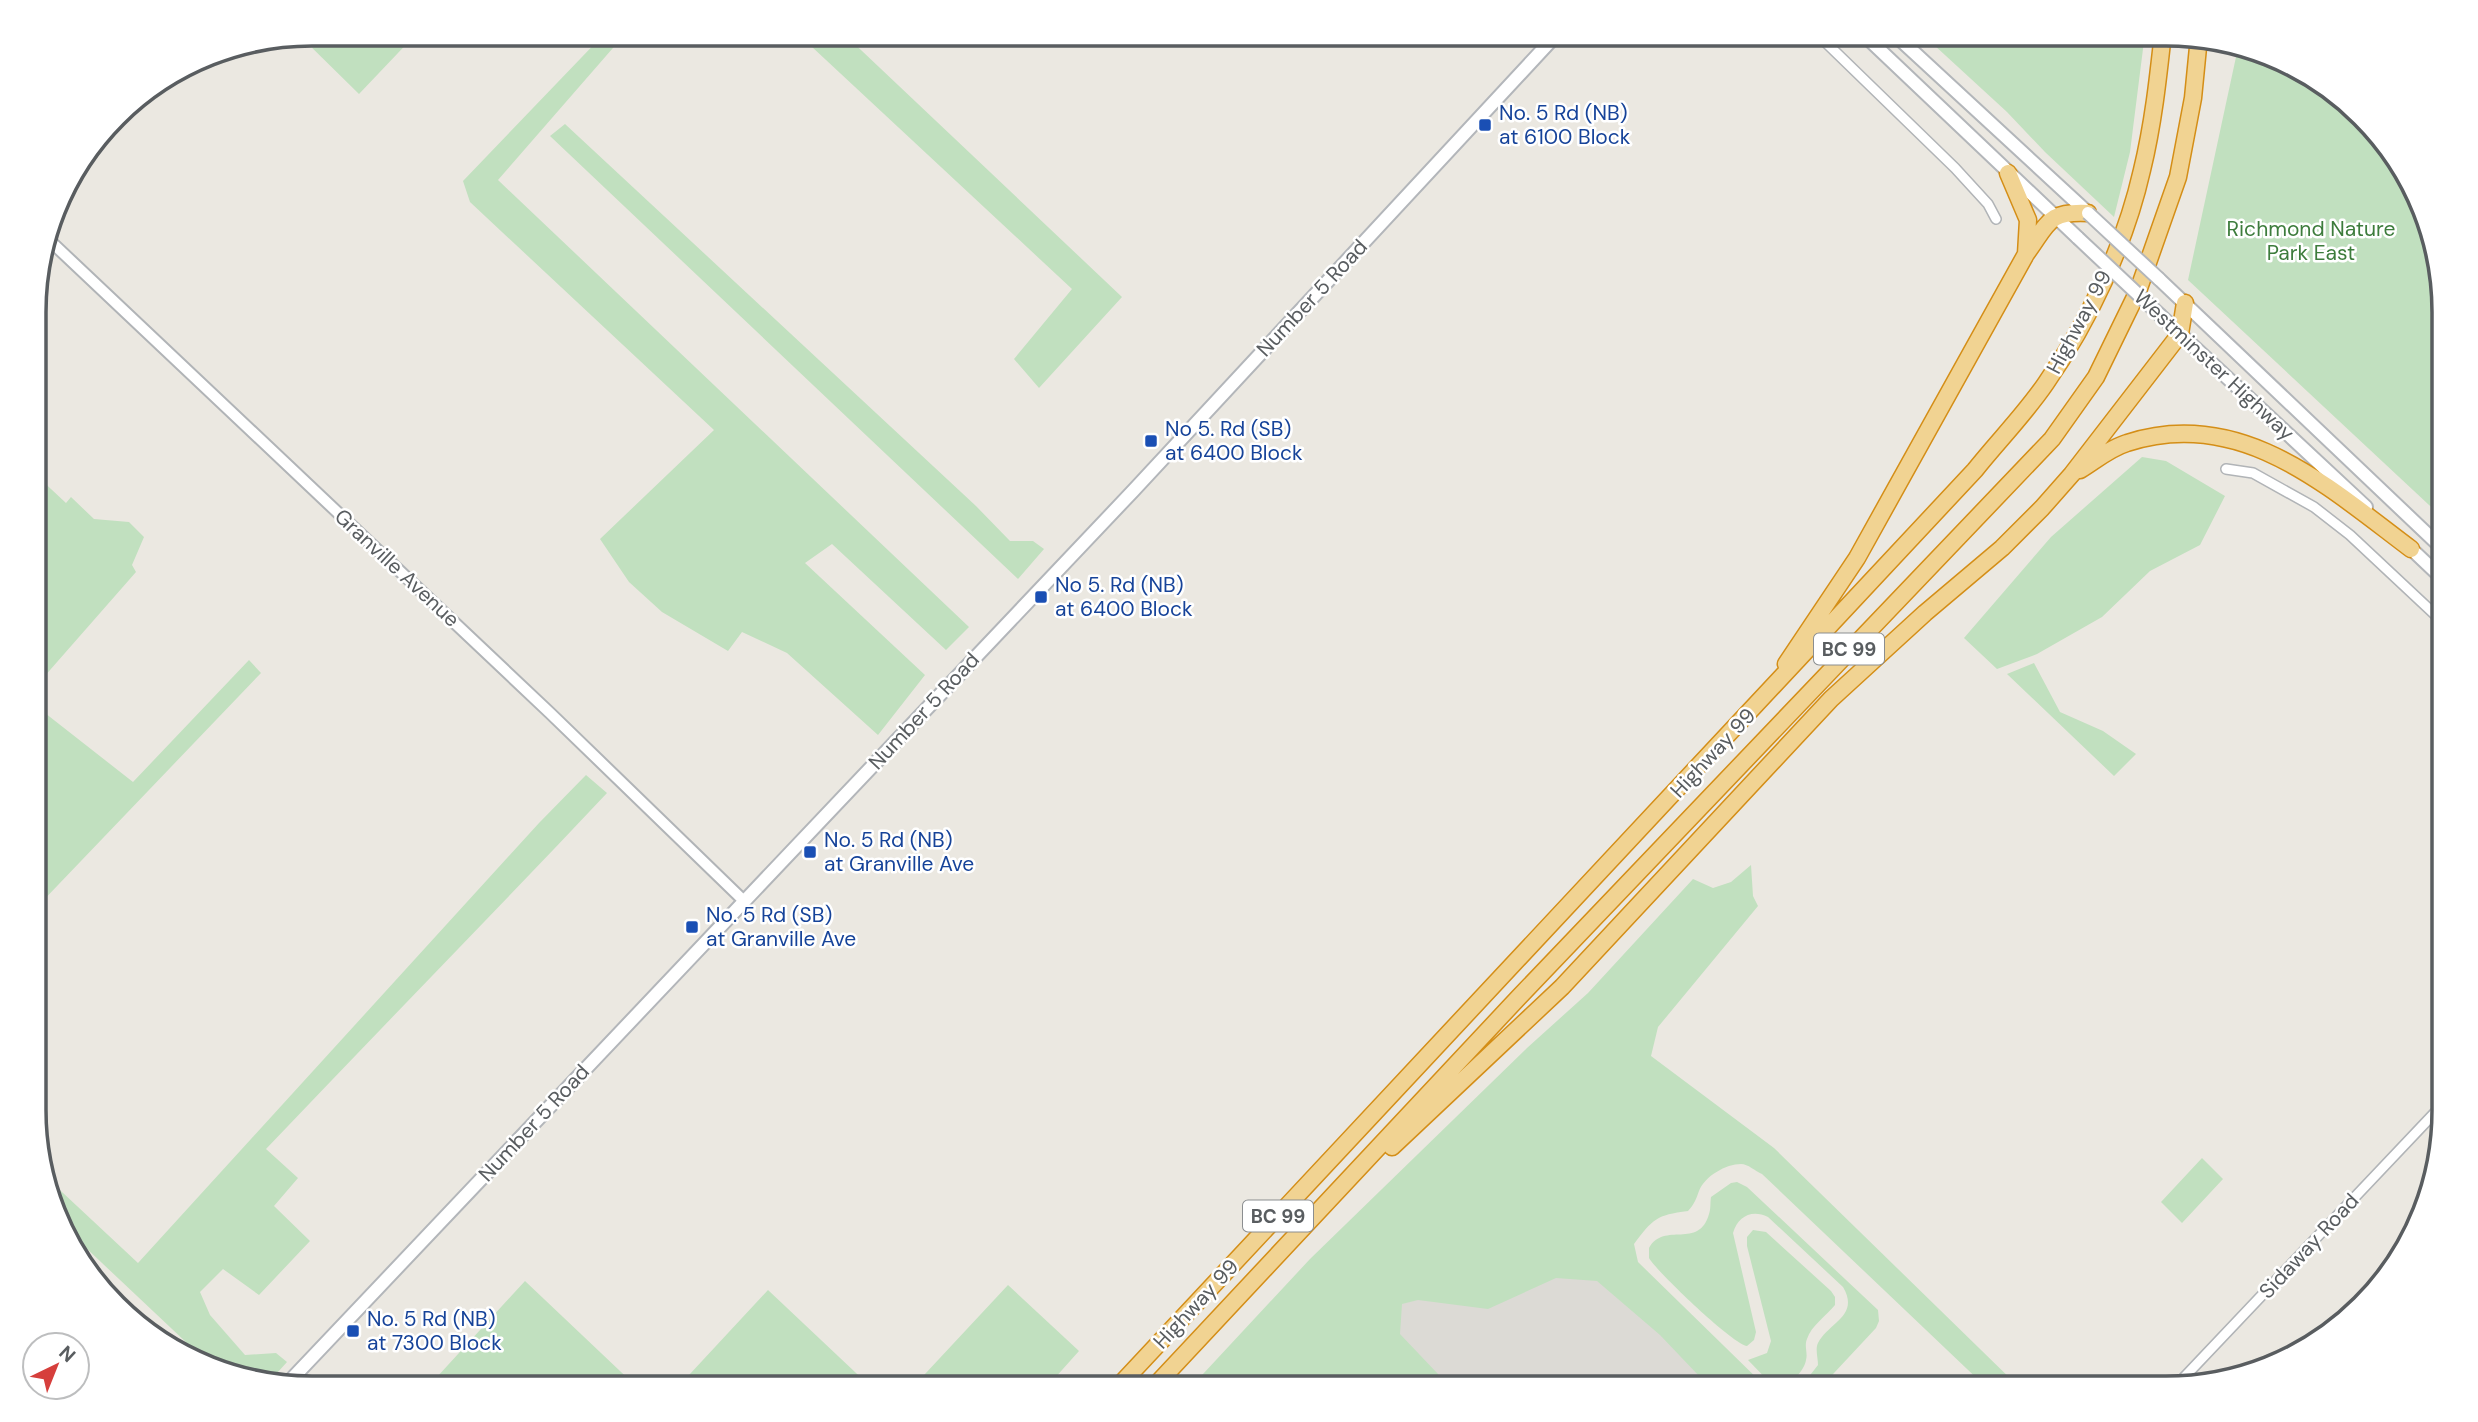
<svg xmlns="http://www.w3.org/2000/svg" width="2478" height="1422" font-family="'DM Sans',sans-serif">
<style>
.industrial{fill:#dcdad5}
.green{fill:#c1e0bf}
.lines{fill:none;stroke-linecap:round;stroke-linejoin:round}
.minor-casing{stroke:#b1b4b7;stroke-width:12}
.tertiary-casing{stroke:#b1b4b7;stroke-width:14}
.secondary-casing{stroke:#b3b6ba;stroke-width:16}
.motorway-casing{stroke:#d48e17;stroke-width:19}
.minor{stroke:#fff;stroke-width:9}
.tertiary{stroke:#fff;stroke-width:10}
.secondary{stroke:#fff;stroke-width:12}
.motorway{stroke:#f1d392;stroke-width:16}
.secondary-bridge-casing{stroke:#b3b6ba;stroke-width:16;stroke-linecap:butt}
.secondary-bridge{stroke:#fff;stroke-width:12}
.transit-dot{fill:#1a4fb4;stroke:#fff;stroke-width:2.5}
.labels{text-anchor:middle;stroke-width:5;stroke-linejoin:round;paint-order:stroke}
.shield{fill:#fff;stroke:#8b8e90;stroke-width:2}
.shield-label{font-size:19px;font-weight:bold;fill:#595d60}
.transit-label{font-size:21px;fill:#164399;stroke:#fff;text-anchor:start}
.park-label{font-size:21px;fill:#3d7c3c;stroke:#fff}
.street-label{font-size:21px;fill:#595d60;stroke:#fff}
.rim{fill:none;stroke:#595d60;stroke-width:3.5}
</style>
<rect width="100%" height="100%" fill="#ebe8e1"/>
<path class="industrial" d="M1504,1162L1742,1388H1333Z"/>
<path class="green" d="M312,33H417L359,94L300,36Z
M605,33H626L498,180L969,627L946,650L832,544L805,563L925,675L878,735L787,653L742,632L728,651L662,612L629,582L600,539L714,430L470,202L463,181Z
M797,33H843L1122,297L1039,388L1014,359L1072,289Z
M1921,33H2145L2130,152L2114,217L2045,152L2007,112Z
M2239,43L2306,71L2363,115L2407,172L2444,293V519L2188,280Z
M565,124L976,506L1010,541H1033L1044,549L1018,579L550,136Z
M2142,457L2166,461L2225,496L2200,545L2150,571L2102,617L2037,654L1997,669L1964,638L2051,537Z
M36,475L66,503L71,497L94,519L129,522L144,537L132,565L136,572L36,686Z
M249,660L261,673L36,908V706L133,782Z
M2034,663L2060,712L2103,731L2136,754L2114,776L2007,674Z
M586,775L607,793C494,913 379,1030 266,1149L298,1178L274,1206L310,1241L259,1295L223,1269L200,1292L210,1315L245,1355L276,1353L287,1362L268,1383L239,1379L209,1367L189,1345L67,1230L47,1178L138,1263L539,823Z
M1751,865L1753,896L1758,906L1658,1027L1651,1056L1774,1148L2020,1388H1987L1762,1174C1755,1171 1748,1164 1741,1164C1726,1164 1705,1176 1699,1191C1696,1199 1695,1203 1688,1211C1656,1215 1653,1219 1634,1244L1638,1262L1767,1388H1699L1700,1377L1660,1335L1597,1281L1556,1278L1488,1309L1418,1300L1402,1304L1400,1334L1438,1374L1443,1388H1279L1269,1379L1260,1388H1190L1310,1259L1527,1048L1588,993L1693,879L1713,888L1731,882Z
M2202,1158L2223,1179L2182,1223L2161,1202Z
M1731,1183L1737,1182L1747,1187L1878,1310L1879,1321L1876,1328L1820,1388H1800L1818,1365C1818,1358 1815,1349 1818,1343C1829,1322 1860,1316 1843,1287L1768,1217C1752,1209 1738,1216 1733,1233L1756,1332L1754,1340L1747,1346C1734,1345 1657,1272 1649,1258V1248C1664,1221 1699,1250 1709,1214C1711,1209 1710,1203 1711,1197Z
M1753,1230L1766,1232L1831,1291L1835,1297V1305C1827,1315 1811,1326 1807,1339C1804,1346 1808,1353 1806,1360C1804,1373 1786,1388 1775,1388L1748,1360L1767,1353L1771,1341L1747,1246V1237Z
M525,1281L639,1389H426Z
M1008,1285L1079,1351L1045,1389H911Z
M768,1290L873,1389H676Z"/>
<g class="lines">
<g class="minor-casing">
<path id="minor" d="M1701,33L1711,36L1718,33
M1816,33L1955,168L1988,204L1996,219
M2226,469L2253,473L2314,507L2350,535L2444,623
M2174,1388L2444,1103"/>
</g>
<g class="tertiary-casing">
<path id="tertiary" d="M47,238L550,713L744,901"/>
</g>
<g class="secondary-casing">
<path id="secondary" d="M1862,33L2078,238
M1893,33L2088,213
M2159,279L2444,550
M2161,316L2366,507
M2405,543L2444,580
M286,1385L1133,491L1558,33"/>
</g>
<g class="motorway-casing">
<path id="motorway" d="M2008,173L2028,220L2026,254
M2080,470C2095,461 2110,448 2127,443C2240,406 2327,486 2411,549
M1786,664L1857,558L2026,254C2049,223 2047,211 2088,213
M1392,1147L1562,987L1831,699L1925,613L2002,548L2042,508L2072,474L2180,334L2185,303
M1117,1388L1975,470C1998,441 2025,414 2046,383C2089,321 2125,245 2142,170C2153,125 2158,79 2163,33
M1153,1388L1519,997L2052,439L2096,377L2138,291L2178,177L2193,98L2199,37"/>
</g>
<use href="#minor" class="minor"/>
<use href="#tertiary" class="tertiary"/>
<use href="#secondary" class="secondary"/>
<use href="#motorway" class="motorway"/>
<g class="secondary-bridge-casing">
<path id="secondary-bridge" d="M2088,213L2159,279
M2078,238L2161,316"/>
</g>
<use href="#secondary-bridge" class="secondary-bridge"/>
</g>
<g class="transit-dot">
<rect x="1478" y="118" width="14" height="14" rx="3.5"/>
<rect x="1144" y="434" width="14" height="14" rx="3.5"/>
<rect x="1034" y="590" width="14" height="14" rx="3.5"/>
<rect x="803" y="845" width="14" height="14" rx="3.5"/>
<rect x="685" y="920" width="14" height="14" rx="3.5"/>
<rect x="346" y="1324" width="14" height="14" rx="3.5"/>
</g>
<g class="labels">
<g class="shield">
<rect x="1814" y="633.5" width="70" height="31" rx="5"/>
<rect x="1243" y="1200.5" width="70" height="31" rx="5"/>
</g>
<g class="shield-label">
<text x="1849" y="656">BC 99</text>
<text x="1278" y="1223">BC 99</text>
</g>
<g class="transit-label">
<text x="1499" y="120">No. 5 Rd (NB)<tspan x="1499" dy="24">at 6100 Block</tspan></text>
<text x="1165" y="436">No 5. Rd (SB)<tspan x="1165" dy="24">at 6400 Block</tspan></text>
<text x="1055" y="592">No 5. Rd (NB)<tspan x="1055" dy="24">at 6400 Block</tspan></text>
<text x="824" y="847">No. 5 Rd (NB)<tspan x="824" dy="24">at Granville Ave</tspan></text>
<text x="706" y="922">No. 5 Rd (SB)<tspan x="706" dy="24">at Granville Ave</tspan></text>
<text x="367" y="1326">No. 5 Rd (NB)<tspan x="367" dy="24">at 7300 Block</tspan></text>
</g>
<g class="park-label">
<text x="2311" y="236">Richmond Nature<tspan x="2311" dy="24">Park East</tspan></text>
</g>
<g class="street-label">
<text transform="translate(1312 298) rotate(-47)" y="7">Number 5 Road</text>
<text transform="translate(2079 322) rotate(-62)" y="7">Highway 99</text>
<text transform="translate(2214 365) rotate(43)" y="7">Westminster Highway</text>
<text transform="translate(397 568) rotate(43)" y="7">Granville Avenue</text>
<text transform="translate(924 711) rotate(-47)" y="7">Number 5 Road</text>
<text transform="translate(1713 753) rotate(-47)" y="7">Highway 99</text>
<text transform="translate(534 1123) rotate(-47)" y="7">Number 5 Road</text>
<text transform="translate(2309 1246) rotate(-47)" y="7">Sidaway Road</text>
<text transform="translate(1196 1304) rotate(-47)" y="7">Highway 99</text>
</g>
</g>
<path d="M0 0H2478V1422H0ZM312 46H2166A266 266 0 0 1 2432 312V1110A266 266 0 0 1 2166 1376H312A266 266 0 0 1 46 1110V312A266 266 0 0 1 312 46Z" fill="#fff" fill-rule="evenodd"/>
<path class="rim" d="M312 46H2166A266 266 0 0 1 2432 312V1110A266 266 0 0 1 2166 1376H312A266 266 0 0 1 46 1110V312A266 266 0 0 1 312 46Z"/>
<g transform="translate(56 1366) rotate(43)"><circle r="33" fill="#ffffff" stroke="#bdbebf" stroke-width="2"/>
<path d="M0-5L12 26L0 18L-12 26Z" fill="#d63f3c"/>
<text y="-10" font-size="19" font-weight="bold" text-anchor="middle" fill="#595d60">N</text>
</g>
</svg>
